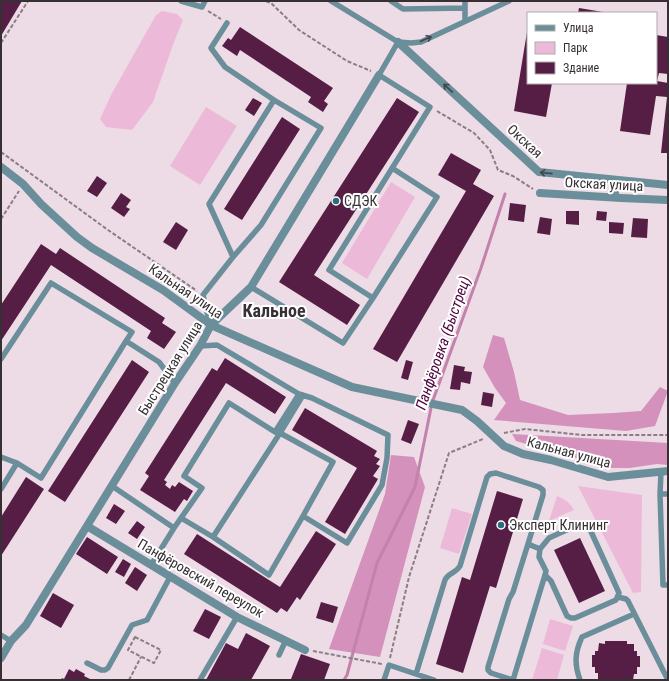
<svg xmlns="http://www.w3.org/2000/svg" width="669" height="681" font-family="'Roboto Condensed',sans-serif">
<style>
.green{fill:#ecbad8}
.forest{fill:#d491bc}
.lines{fill:none;stroke-linecap:round;stroke-linejoin:round}
.stream{stroke:#c382ab;stroke-width:3}
.building{fill:#561e45}
.path{stroke:#8a7e85;stroke-width:2;stroke-dasharray:4 2;stroke-linecap:butt}
.lane{stroke:#6a8f9a;stroke-width:5.5}
.street{stroke:#6a8f9a;stroke-width:8}
.oneway{stroke:#43474d}
.poi-dot{fill:#2a6e7e;stroke:#fff;stroke-width:1.5}
.labels{text-anchor:middle;stroke-width:4;stroke-linejoin:round;paint-order:stroke}
.street-label{font-size:14px;fill:#362f33;stroke:#fff}
.poi-label{font-size:14px;fill:#362f33;stroke:#fff;text-anchor:start}
.water-label{font-size:15px;font-style:italic;fill:#50003d;stroke:#fff}
.district-label{font-size:18px;font-weight:bold;fill:#362f33;stroke:#fff}
</style>
<rect width="100%" height="100%" fill="#eddbe6"/>
<path class="green" d="M162,11L177,14L183,20L174,42L153,102L132,130L106,127L100,119L111,95L156,15Z
M206,107L237,126L200,185L170,166Z
M391,182L415,197L367,279L342,263Z
M578,486L642,495L641,592L633,593Z
M557,496C565,499 570,503 574,510L549,521Z
M452,508L472,514L459,554L440,548Z
M550,619L573,626L565,651L543,644Z
M542,648L564,655L557,680H532Z"/>
<path class="forest" d="M493,335L504,338L514,372L520,400L568,415L613,413L641,411L660,387L668,391L655,426L626,431L494,420L506,403L495,388L483,367Z
M512,434L668,443V465L657,464L630,468H612L516,441Z
M391,455L414,457L425,487L380,657L329,649L385,494Z"/>
<g class="lines">
<path class="stream" d="M344,680L347,675L377,563L415,487L432,403L481,268L505,194"/>
</g>
<path class="building" d="M1,1H22L1,36Z
M579,8L603,12L602,13H578Z
M240,27L333,88L324,101L328,104L323,112L308,102L311,97L240,50L237,56L222,46L228,38L231,40Z
M527,32L528,83H552L546,117L514,111Z
M656,35L668,37V74L659,73L657,81L668,83V153H661L667,97L656,96L650,135L620,131L627,83H656Z
M253,98L262,103L254,116L245,110Z
M397,98L419,112L314,275L360,305L347,325L279,282Z
M282,117L300,129L242,220L224,209Z
M451,153L481,170L473,184L494,196L397,362L373,349L466,191L438,175Z
M97,176L107,183L97,197L87,191Z
M121,193L131,200L126,207L130,209L124,217L111,208Z
M510,203L526,205L524,222L508,220Z
M566,211H579V225L566,224Z
M597,211L607,212L606,221L596,220Z
M540,217L552,219L550,235L537,233Z
M633,218L648,219L647,238L631,237Z
M176,222L188,230L176,250L163,242Z
M609,222L624,223L623,234L609,233Z
M41,244L56,254L60,248L165,318L162,323L176,332L164,349L147,338L151,331L51,265L1,341V305Z
M225,358L286,397L275,414L226,383L164,480L167,482L165,485L170,489L172,485L175,487L179,482L193,491L187,501L184,499L175,512L140,490L149,476L145,473L212,368L217,371Z
M132,360L149,372L65,502L48,491Z
M406,360L413,362L408,380L401,378Z
M454,365L465,367L464,371L472,372L470,384L461,382L460,390L450,389Z
M483,392L494,394L492,407L481,405Z
M305,408L377,451L374,456L380,459L376,464L380,466L373,476L378,479L345,534L325,522L357,468L292,430Z
M408,420L419,424L411,444L401,440Z
M26,477L44,489L1,556V517Z
M497,491L523,499L496,588L490,586L463,673L436,664L462,577L470,580Z
M114,504L125,511L116,524L106,518Z
M137,521L145,527L137,539L128,533Z
M316,531L336,544L300,600L297,597L287,612L281,608L277,613L184,554L197,534L280,587Z
M87,537L118,557L107,574L76,554Z
M580,538L605,591L579,603L554,550Z
M123,559L131,564L124,577L115,572Z
M135,567L147,575L137,591L125,583Z
M53,593L74,605L61,628L40,616Z
M321,602L338,607L333,623L316,618Z
M205,609L221,617L209,639L193,631Z
M246,633L270,646L251,680H206L226,643L238,649Z
M605,641H627V644H634V651H637V656H640V667H637V674H634L633,680L598,679V673H595V667H592V655H595V651H598L599,643L605,644Z
M301,654L330,664L324,680L291,679Z
M69,669L74,672L76,669L85,674L84,676L92,680H61L62,678L64,679Z"/>
<g class="lines">
<path class="path" d="M266,1L272,4L299,30L347,61L371,71
M208,11L221,19
M1,43L28,1
M437,111L474,133L490,150L498,170L513,176L533,189
M1,152L108,230L197,291
M1,219L19,191
M504,433L525,429L582,435H668
M135,637L161,650L154,663L128,650Z
M313,651L382,664
M390,658L409,577L449,453L483,439
M129,680L141,657"/>
<path class="lane" d="M181,1L202,7L205,1
M331,1L398,42
M391,1L403,9L465,8
M465,1V21
M614,180L617,198
M233,257L209,204L274,100
M251,287L343,343L373,298L329,270L430,107L379,75L398,42L411,43L421,42L509,1
M373,298L437,197L392,168
M210,325L203,295L233,257L261,225L321,128L274,100L225,67L211,48L227,23
M200,346L217,345L299,394L312,398L388,435L387,458L382,485L347,543L303,516L333,462L280,433
M1,359L51,283L132,332L126,341L159,362L175,383
M303,395L280,433L213,537L269,575L303,516
M1,457L17,463
M661,472L660,494H668
M112,486L174,528L202,488L184,476L229,403L275,432L299,394
M1,489L17,463L41,478L126,341
M660,494L663,585H668
M181,518L213,537
M540,549L549,538L582,523L588,525L619,593L616,600L575,618H571L567,616L551,581L545,575
M151,565L174,528
M618,597L626,599L628,601L668,680
M1,635L11,641
M279,655L286,640
M87,663L101,670H105L108,668L132,625L147,620L170,577
M416,674L445,580C448,573 456,573 460,566L487,477L490,474L496,473L539,487L543,490V495L528,544L540,549L539,557L546,571L545,575L513,680
M200,680L237,617
M384,680L389,665L434,680
M513,680L491,673L488,670V667L509,599L513,592L528,544
M580,680C574,664 575,652 582,637L634,614"/>
<path class="street" d="M398,42L539,172L668,185
M1,167L23,184L41,204L77,237L92,248L163,290L211,325L352,387L462,410L477,421L504,446L523,454L551,460L608,477L668,471
M540,193L621,198L668,200
M87,526L209,600L237,617L305,650
M1,658L11,641L26,625L175,383L200,346L211,325L251,287L379,75"/>
</g>
<defs><path id="oneway-shaft" d="M-6 0H5M1.5-3L5.5 0L1.5 3" fill="none" stroke-width="1.6" stroke-linecap="round" stroke-linejoin="round"/></defs>
<g class="oneway">
<use href="#oneway-shaft" transform="translate(426 39) rotate(-23)"/>
<use href="#oneway-shaft" transform="translate(448 88) rotate(-137)"/>
<use href="#oneway-shaft" transform="translate(546 173) rotate(-174)"/>
</g>
<g class="poi-dot">
<circle cx="336" cy="201" r="4"/>
<circle cx="501" cy="525" r="4"/>
</g>
<g class="labels">
<g class="street-label">
<text transform="translate(525 141) rotate(43)" y="5">Окская</text>
<text transform="translate(604 184) rotate(3)" y="5">Окская улица</text>
<text transform="translate(186 291) rotate(34)" y="5">Кальная улица</text>
<text transform="translate(170 368) rotate(-58)" y="5">Быстрецкая улица</text>
<text transform="translate(569 452) rotate(15)" y="5">Кальная улица</text>
<text transform="translate(201 578) rotate(30)" y="5">Панфёровский переулок</text>
</g>
<g class="poi-label">
<text x="344" y="206">СДЭК</text>
<text x="509" y="530">Эксперт Клининг</text>
</g>
<g class="water-label">
<text transform="translate(443 343) rotate(-71)" y="5">Панфёровка (Быстрец)</text>
</g>
<g class="district-label">
<text x="274" y="317">Кальное</text>
</g>
</g>
<rect width="669" height="681" fill="none" stroke="#362f33" stroke-width="4"/>
<rect x="527" y="12" width="130" height="72" fill="#ffffff" stroke="#afacad"/>
<rect x="535" y="25" width="20" height="6" fill="#6a8f9a" stroke="#afacad"/>
<text x="563" y="32" font-size="12" fill="#362f33">Улица</text>
<rect x="535" y="42" width="20" height="12" fill="#ecbad8" stroke="#afacad"/>
<text x="563" y="52" font-size="12" fill="#362f33">Парк</text>
<rect x="535" y="62" width="20" height="12" fill="#561e45" stroke="#afacad"/>
<text x="563" y="72" font-size="12" fill="#362f33">Здание</text>
</svg>
